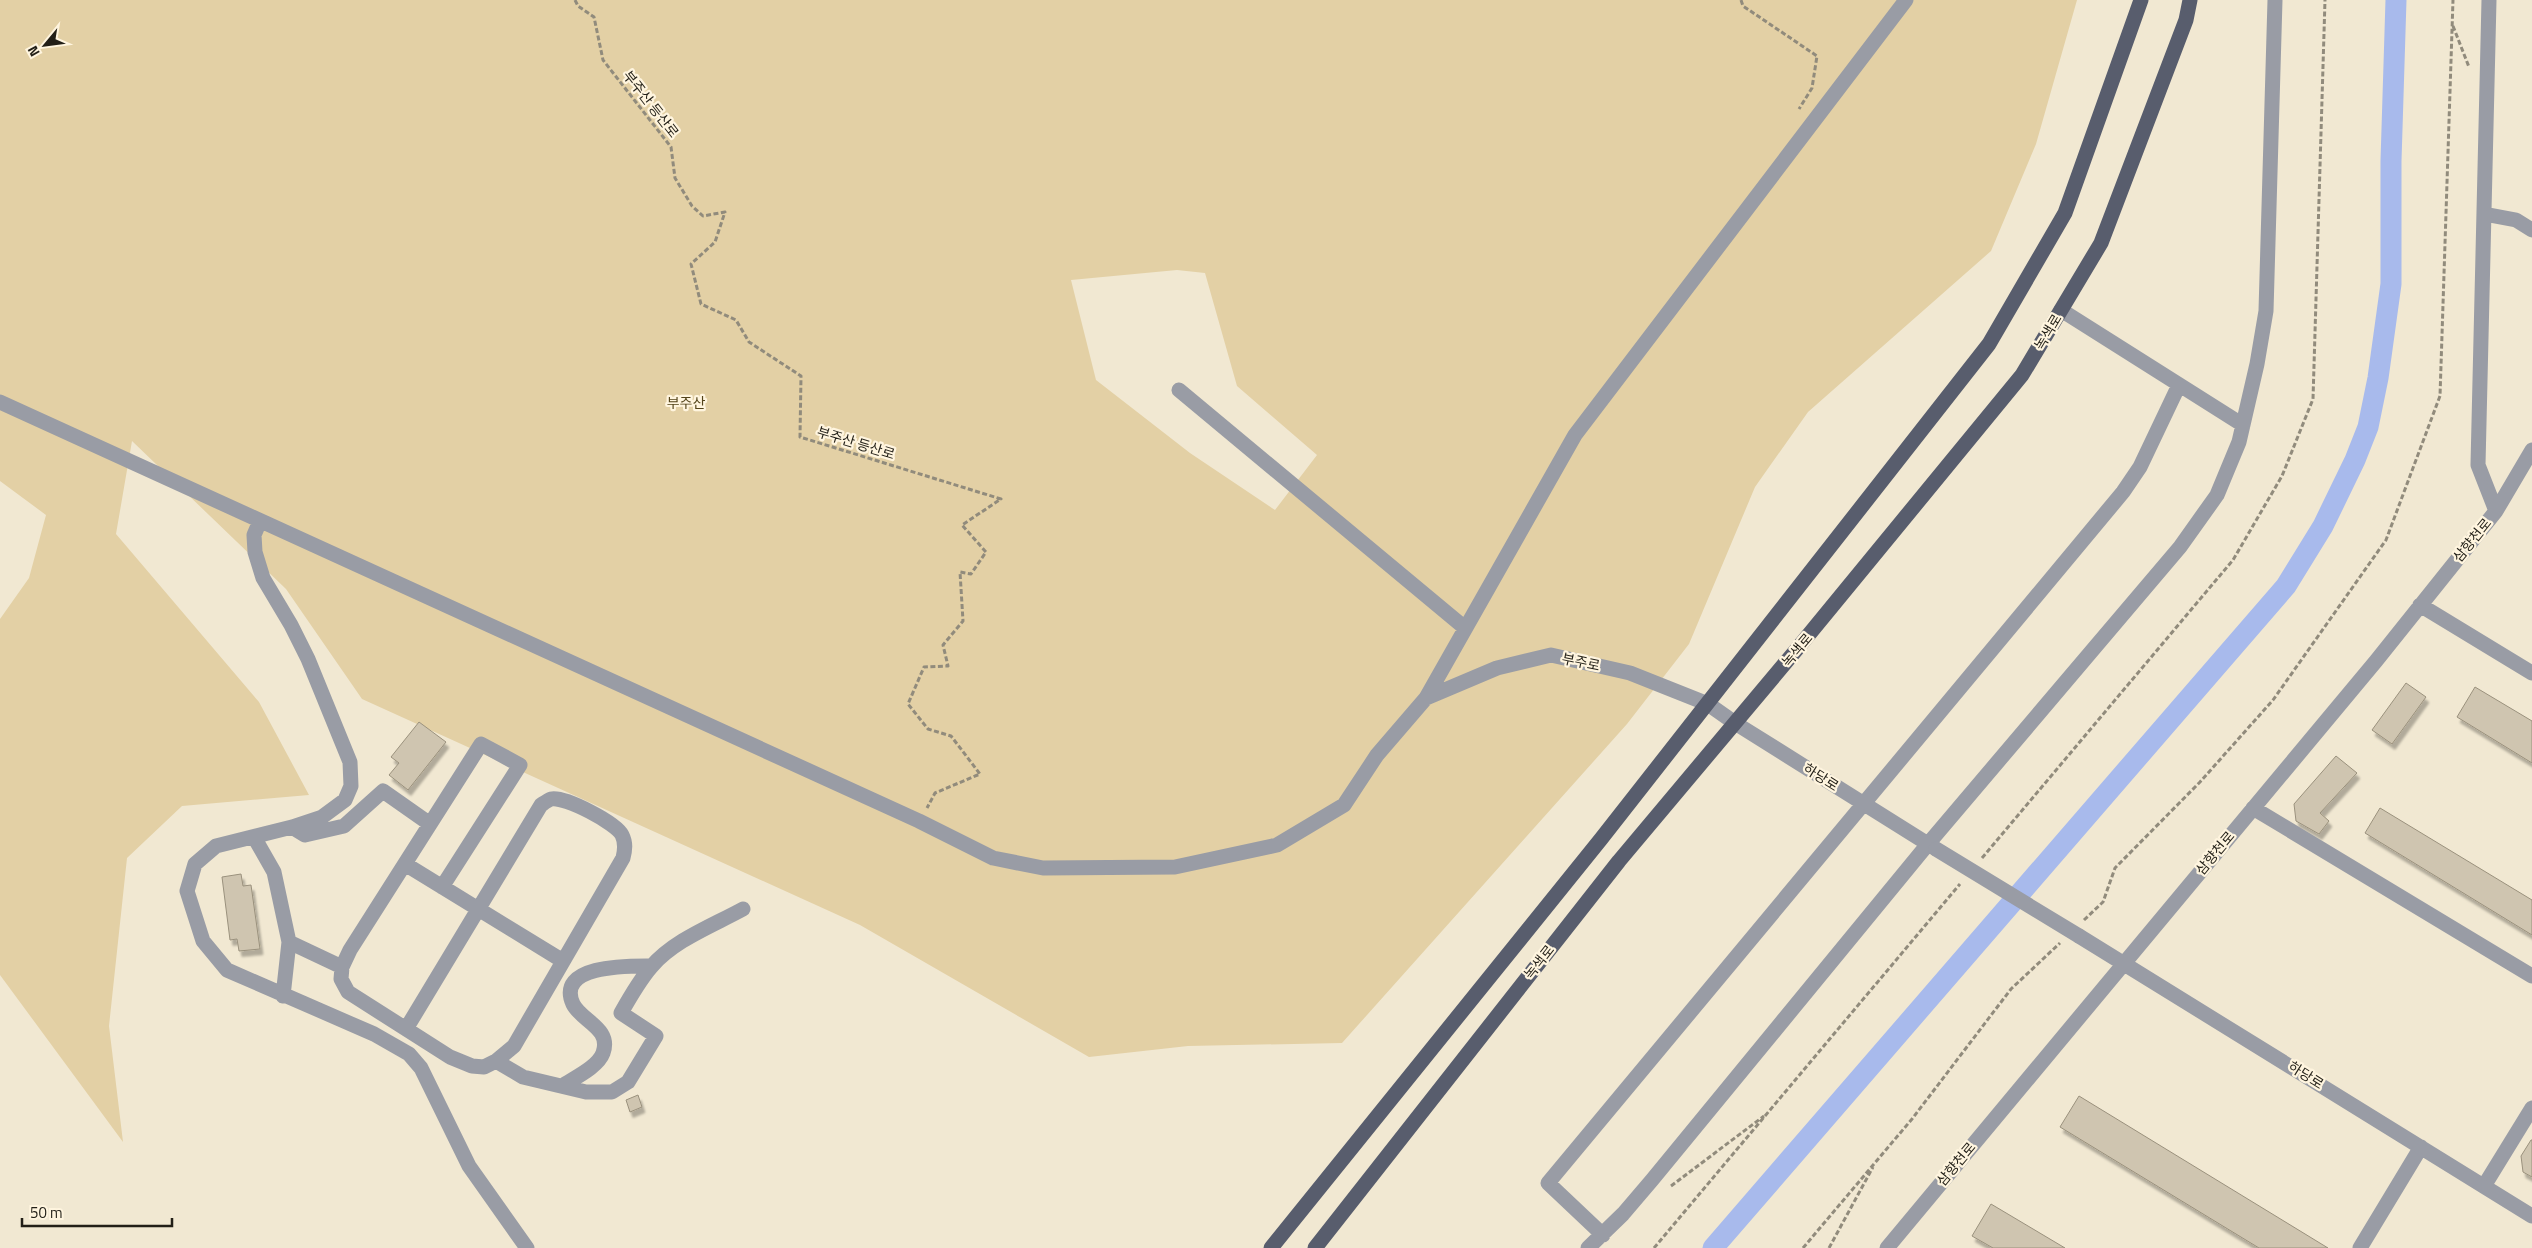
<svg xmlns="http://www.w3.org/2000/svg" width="2532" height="1248" font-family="'Titillium Web','Noto Sans KR',sans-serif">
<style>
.green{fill:#e3d0a5;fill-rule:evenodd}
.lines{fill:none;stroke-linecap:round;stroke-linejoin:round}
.canal{stroke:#a8baec;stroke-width:21}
.building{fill:#cfc5b0;stroke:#9a917d;filter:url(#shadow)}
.path{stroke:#918b7c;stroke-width:3;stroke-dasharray:5 2.5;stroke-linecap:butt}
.minor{stroke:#999ca5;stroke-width:15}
.major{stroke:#585d6d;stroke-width:15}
.minor-bridge{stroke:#999ca5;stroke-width:15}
.labels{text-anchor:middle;stroke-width:4.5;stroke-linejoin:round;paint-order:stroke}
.street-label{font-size:14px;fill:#221f17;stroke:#fff5df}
.park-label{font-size:14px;fill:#534319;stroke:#fff5df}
</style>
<defs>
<filter id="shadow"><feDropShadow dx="3" dy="5.5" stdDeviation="1" flood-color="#0004"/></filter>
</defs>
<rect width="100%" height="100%" fill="#f1e8d2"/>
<path class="green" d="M0,0H2077L2036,144L1991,251L1808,412L1755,487L1689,644L1627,724L1342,1043L1188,1046L1089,1057L860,925L362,699L286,589L132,441L116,534L259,702L309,795L182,806L127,858L109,1026L123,1142L0,975V619L29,578L46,515L0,481ZM1177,270L1205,273L1237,386L1317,455L1275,510L1190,453L1096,380L1071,280Z"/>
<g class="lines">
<path class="canal" d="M1713,1248L2286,586L2323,526L2355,460L2368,427L2378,378L2391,284V161L2396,0"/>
</g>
<path class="building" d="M2406,683L2426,697L2392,744L2372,730Z
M2475,687L2532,721V763L2457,717Z
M419,722L446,742L408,790L389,775L399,763L391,757Z
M2336,756L2357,773L2320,813L2329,821L2319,834L2296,821L2294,804Z
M2380,808L2532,900V935L2365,833Z
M241,874L243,886L251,885L260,949L239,951L237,939L230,940L222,877Z
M638,1095L642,1107L630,1112L626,1100Z
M2079,1096L2328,1248H2259L2060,1127Z
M2531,1140H2532V1177L2523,1172L2521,1156Z
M1991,1204L2065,1248H1993L1972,1236Z"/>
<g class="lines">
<path class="path" d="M575,0L578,6L594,17L603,60L671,147L675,178L692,206L703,216L725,212L715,242L691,264L701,304L736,320L749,342L801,376L800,437L1001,499L962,525L986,552L971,574L960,572L963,621L943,645L948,666L924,667L908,704L928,729L951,736L980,774L935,793L927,808
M1741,0L1743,6L1817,56L1812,88L1799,109
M2453,26L2469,67
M1982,858L2233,560L2282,476L2313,399L2325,0
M2084,920L2103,902L2115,868L2200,782L2273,700L2386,540L2440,396L2453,0
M1671,1186L1764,1116
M1654,1248L1960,884
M1803,1248L1912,1119L2011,989L2060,943
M1829,1248L1873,1167"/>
<path class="minor" d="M2489,0L2478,465L2496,511
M2484,214L2516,220L2532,230
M2061,310L2243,425
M1179,390L1465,628
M0,402L919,821L993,858L1043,868L1175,867L1277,845L1344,805L1377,755L1426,698L1575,435L1906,0
M260,521L254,535L255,552L263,578L291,625L308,659L350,762L351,786L345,800L322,817L292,827L216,846L195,864L187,891L203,941L227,970L374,1034L409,1054L421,1068L469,1166L527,1248
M2420,605L2532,673
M1426,698L1497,668L1551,655L1630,673L1708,704L1735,723L1936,849
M2253,808L2532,976
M292,827L305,835L344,826L383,791L430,824
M254,837L274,872L289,942L283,996
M405,864L563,961
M2079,936L2532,1216
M289,942L342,967
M406,1029L541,805C544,803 548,800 551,799C565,796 616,823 622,835C626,843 625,850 623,858L514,1046L496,1061L484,1067L472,1066L450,1057L348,992L341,979L342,967L350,950L481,744L520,765L442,887
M496,1061L523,1077L586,1092H612L628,1082L656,1036L621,1013C630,997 639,981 651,967C674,940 712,926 743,909
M562,1086C574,1078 598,1067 603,1053C612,1028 581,1021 573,1004C555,964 631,966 651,966
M2484,1186L2532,1108
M1603,1235L1548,1183L2123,492L2140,467L2179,385
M1588,1248L1623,1214L1652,1180L1928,844L2180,547L2217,495L2239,442L2257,364L2266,311L2275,0
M1887,1248L2376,661L2496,511L2532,450
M2360,1248L2421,1147"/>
<path class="major" d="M1271,1248L1601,839L1989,344L2065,213L2141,0
M1315,1248L1619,861L1797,649L2022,375L2101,243L2186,20L2190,0"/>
<path class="minor-bridge" d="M1936,849L2079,936"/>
</g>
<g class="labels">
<g class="street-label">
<text transform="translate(651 104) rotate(52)" y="5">부주산 등산로</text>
<text transform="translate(2048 332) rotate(-59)" y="5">녹색로</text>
<text transform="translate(856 443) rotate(17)" y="5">부주산 등산로</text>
<text transform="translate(2472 540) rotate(-51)" y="5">삼향천로</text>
<text transform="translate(1797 650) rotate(-50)" y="5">녹색로</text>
<text transform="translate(1581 662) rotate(12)" y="5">부주로</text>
<text transform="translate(1821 777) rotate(32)" y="5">하당로</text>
<text transform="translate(2215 853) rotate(-50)" y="5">삼향천로</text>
<text transform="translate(1539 962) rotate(-52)" y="5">녹색로</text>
<text transform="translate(2306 1075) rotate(32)" y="5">하당로</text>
<text transform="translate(1956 1164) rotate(-50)" y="5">삼향천로</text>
</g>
<g class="park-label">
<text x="686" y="408">부주산</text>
</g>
</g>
<g transform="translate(45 45) rotate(241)" stroke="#fff5df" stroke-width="4" paint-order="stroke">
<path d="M0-4L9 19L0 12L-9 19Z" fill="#221f17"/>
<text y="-8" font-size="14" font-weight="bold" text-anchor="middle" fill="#221f17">N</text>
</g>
<path d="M22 1218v8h150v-8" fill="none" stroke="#221f17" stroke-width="2.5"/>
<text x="30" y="1218" font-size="15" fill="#221f17" stroke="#fff5df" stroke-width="4" paint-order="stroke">50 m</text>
</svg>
